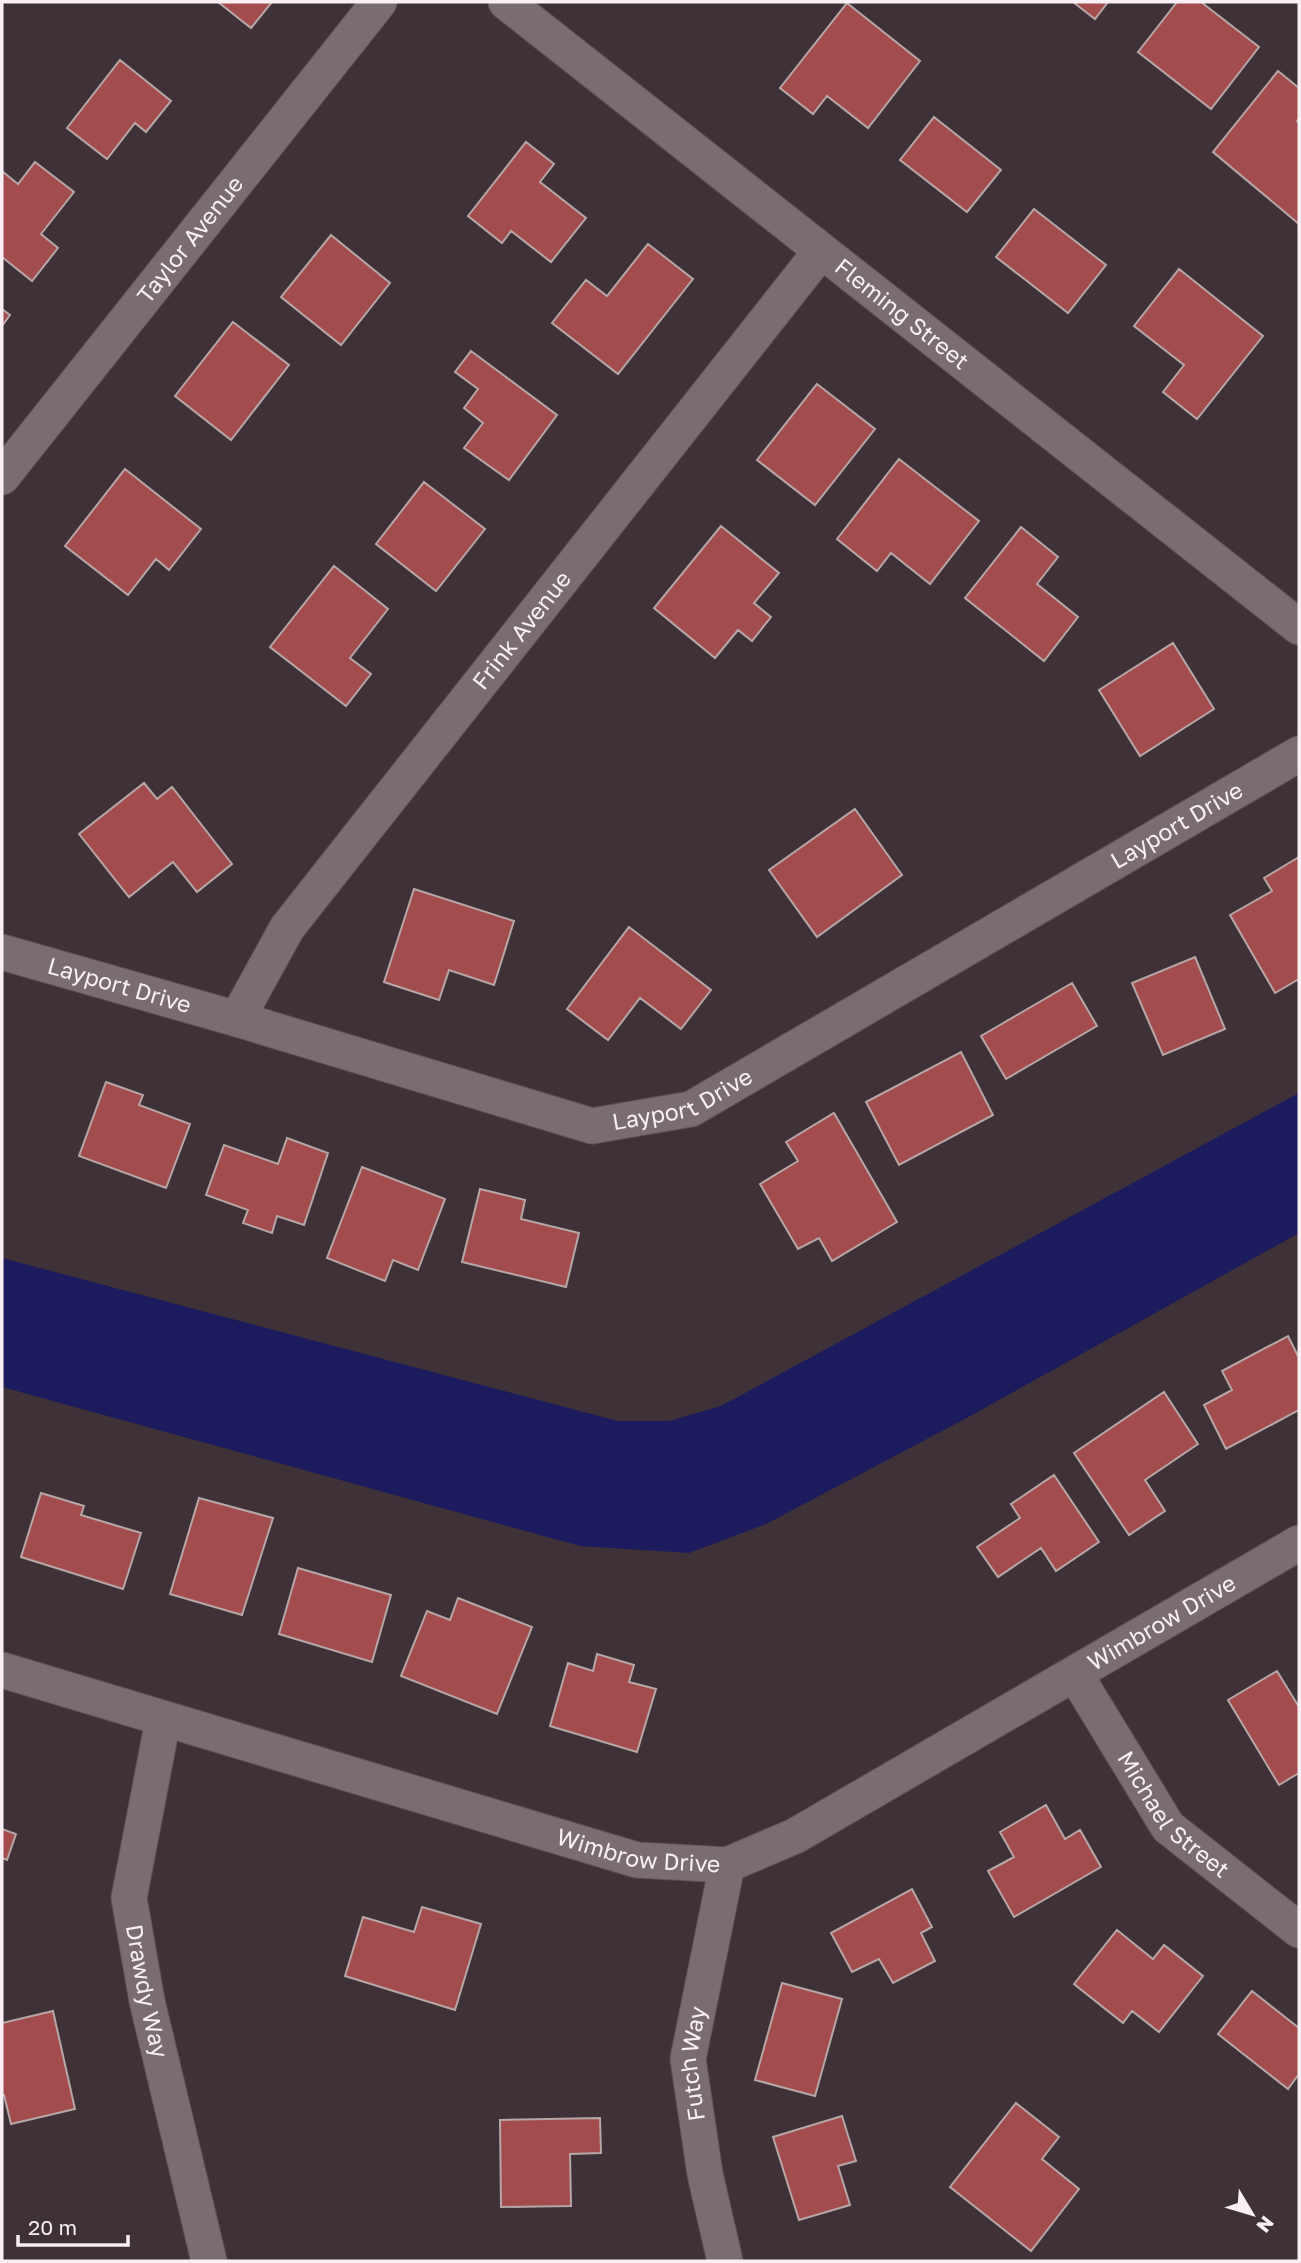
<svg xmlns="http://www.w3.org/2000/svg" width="1301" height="2263" font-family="'Golos Text',sans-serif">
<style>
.water{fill:#1c1b5e}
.building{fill:#a34c4e;stroke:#b7a6a6;stroke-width:2}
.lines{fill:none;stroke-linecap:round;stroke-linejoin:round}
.minor-casing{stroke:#5c5257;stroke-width:37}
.minor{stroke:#7a6c73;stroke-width:35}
.labels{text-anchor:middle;stroke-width:7;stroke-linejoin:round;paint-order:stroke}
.street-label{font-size:23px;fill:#f8f0f4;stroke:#3e3238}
</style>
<rect width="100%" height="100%" fill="#3e3238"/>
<path class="water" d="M1299,1093V1233L963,1420L766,1524L689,1553L580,1546L2,1387V1258L618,1421H669L721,1406Z"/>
<path class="building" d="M218,2H272L251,28Z
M1073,2H1108L1095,19Z
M1177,2H1201L1259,47L1211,109L1138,52Z
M847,3L920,61L868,128L827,96L813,114L780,88Z
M120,60L171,101L146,132L135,123L107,159L67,128Z
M1278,71L1299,88V118L1297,121L1299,123V224L1213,152Z
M934,117L1001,170L967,212L900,160Z
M526,142L554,164L540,182L586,218L551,262L511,231L502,243L468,216Z
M35,162L74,192L41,234L58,248L32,281L2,257V171L18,184Z
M1034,209L1106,265L1068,313L996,257Z
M331,235L390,283L341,345L281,297Z
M648,244L693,279L618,374L552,323L586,280L607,296Z
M1179,269L1263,336L1197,419L1163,392L1184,365L1134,326Z
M2,309L10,315L2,326Z
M233,322L289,365L231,440L175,396Z
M471,351L557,415L509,480L464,448L483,423L464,408L478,389L455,372Z
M817,384L875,429L815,505L757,460Z
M899,459L979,521L930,584L891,553L877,571L837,539Z
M125,469L201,529L169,570L156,559L128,595L65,546Z
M424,482L485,529L436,591L376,544Z
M721,526L779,573L754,603L771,617L752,641L738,630L715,658L654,608Z
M1021,527L1058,557L1037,584L1078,617L1044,661L965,598Z
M334,566L388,609L350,658L371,674L346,706L270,647Z
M1173,643L1214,709L1140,756L1099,690Z
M144,783L157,799L172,787L232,864L197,892L173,862L129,897L79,834Z
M855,809L902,875L817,937L769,870Z
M1299,857V979L1275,993L1230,915L1272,891L1264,878Z
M414,889L514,921L494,985L449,970L439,1000L384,982Z
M629,927L711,990L681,1029L640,998L608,1040L567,1009Z
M1195,957L1225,1029L1163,1055L1132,983Z
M1072,983L1097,1026L1006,1079L981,1036Z
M961,1052L993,1115L899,1165L866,1102Z
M106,1082L143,1095L139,1105L190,1124L166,1188L79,1156Z
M834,1113L897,1222L832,1261L819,1238L798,1249L760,1184L798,1161L786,1142Z
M287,1138L328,1153L304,1225L277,1216L272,1233L243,1223L248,1210L206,1195L224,1145L278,1164Z
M362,1167L445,1199L418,1270L393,1260L385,1281L327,1258Z
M480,1189L525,1200L521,1219L579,1233L566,1287L462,1262Z
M1288,1336L1299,1358V1410L1226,1449L1204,1405L1232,1390L1222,1371Z
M1164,1392L1198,1444L1145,1480L1165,1511L1129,1535L1074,1453Z
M1054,1475L1099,1542L1056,1571L1041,1548L998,1577L977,1547L1020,1518L1011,1504Z
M41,1493L84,1506L81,1515L141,1533L123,1589L21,1557Z
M199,1498L273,1518L242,1615L170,1594Z
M298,1568L391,1595L372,1662L279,1634Z
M458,1598L532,1627L497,1714L401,1676L427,1611L450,1620Z
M597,1654L634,1665L629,1682L656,1689L637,1752L550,1726L568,1663L593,1671Z
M1277,1671L1299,1707V1773L1279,1785L1228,1700Z
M1046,1805L1065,1839L1080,1830L1101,1867L1014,1917L988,1871L1014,1857L1000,1832Z
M2,1829L16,1834L7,1860L2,1858Z
M912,1889L932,1927L921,1933L935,1961L893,1983L879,1959L852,1972L831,1933Z
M422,1907L481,1924L455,2010L345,1976L363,1917L414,1932Z
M1117,1930L1153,1959L1164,1945L1203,1976L1159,2032L1132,2011L1123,2023L1074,1984Z
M782,1983L842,1999L815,2096L755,2080Z
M1252,1991L1299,2028V2074L1288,2089L1218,2034Z
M53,2011L75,2109L11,2124L4,2095L2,2096V2023Z
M1016,2103L1059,2137L1042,2159L1079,2189L1031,2251L950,2187Z
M842,2116L856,2161L838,2166L850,2205L799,2220L773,2137Z
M600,2118L601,2153L570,2154L571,2206L501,2207L500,2120Z"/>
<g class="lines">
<g class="minor-casing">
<g id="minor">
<path id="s1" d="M506,2L1299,627"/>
<path id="s2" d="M2,477L379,2"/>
<path id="s3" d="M2,952L237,1019L592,1126L691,1109L1299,754"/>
<path id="s4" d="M237,1019L287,928L821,251"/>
<path id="s5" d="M2,1670L637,1860L727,1865L795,1836L1299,1543"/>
<path id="s6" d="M1075,1674L1168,1827L1299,1930"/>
<path id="s7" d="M163,1720L129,1898L147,2001L209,2261"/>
<path id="s8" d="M725,2261L705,2174L688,2059L727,1865"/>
</g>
</g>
<use href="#minor" class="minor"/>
</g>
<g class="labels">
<g class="street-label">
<text dy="8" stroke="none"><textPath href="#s2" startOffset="303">Taylor Avenue</textPath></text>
<text dy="8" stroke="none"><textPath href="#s1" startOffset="504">Fleming Street</textPath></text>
<text dy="8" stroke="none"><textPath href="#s4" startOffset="483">Frink Avenue</textPath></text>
<text dy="8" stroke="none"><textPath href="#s3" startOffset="1278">Layport Drive</textPath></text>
<text dy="8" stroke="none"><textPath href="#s3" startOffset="122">Layport Drive</textPath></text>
<text dy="8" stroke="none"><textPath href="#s3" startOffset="710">Layport Drive</textPath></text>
<text dy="8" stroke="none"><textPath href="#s5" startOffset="1251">Wimbrow Drive</textPath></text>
<text dy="8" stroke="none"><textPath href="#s6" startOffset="173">Michael Street</textPath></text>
<text dy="8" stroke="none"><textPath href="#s5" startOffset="663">Wimbrow Drive</textPath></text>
<text dy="8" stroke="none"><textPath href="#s7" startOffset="276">Drawdy Way</textPath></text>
<text dy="8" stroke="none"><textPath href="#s8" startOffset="201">Futch Way</textPath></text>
</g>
</g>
<rect width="1301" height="2263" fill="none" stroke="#f8f0f4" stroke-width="7"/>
<g transform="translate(1252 2214) rotate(128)" stroke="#3e3238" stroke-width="5" paint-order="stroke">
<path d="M0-5L12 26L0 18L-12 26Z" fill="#f8f0f4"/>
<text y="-10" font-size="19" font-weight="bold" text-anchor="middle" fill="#f8f0f4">N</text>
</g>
<path d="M18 2235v10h110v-10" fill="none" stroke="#f8f0f4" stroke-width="3.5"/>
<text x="28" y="2235" font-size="21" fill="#f8f0f4" stroke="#3e3238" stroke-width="5" paint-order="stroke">20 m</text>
</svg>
